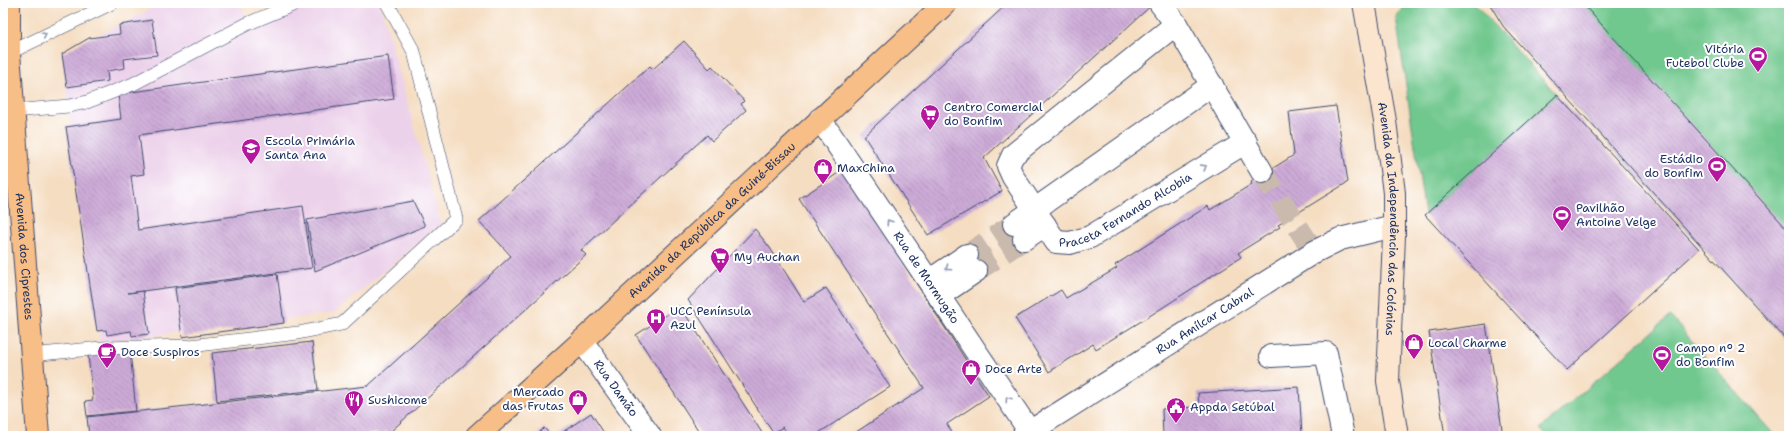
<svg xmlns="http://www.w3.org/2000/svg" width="1792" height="439" font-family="'Shantell Sans',sans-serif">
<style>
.built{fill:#ecd1ea}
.garden{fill:#71c88e;stroke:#467c76}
.building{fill:url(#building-back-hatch)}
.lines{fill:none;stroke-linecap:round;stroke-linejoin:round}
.street-tunnel{stroke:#c9baad;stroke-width:22;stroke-dasharray:22 11;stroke-linecap:butt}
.lane-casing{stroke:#3c496d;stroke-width:14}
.street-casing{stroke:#3c496d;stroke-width:24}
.secondary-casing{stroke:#3c496d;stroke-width:24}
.primary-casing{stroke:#3c496d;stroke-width:24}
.lane{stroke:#fff;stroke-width:13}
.street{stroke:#fff;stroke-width:22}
.secondary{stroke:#fce5cf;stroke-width:22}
.primary{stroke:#f7be87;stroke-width:22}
.oneway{stroke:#8d97ae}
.labels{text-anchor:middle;stroke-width:4;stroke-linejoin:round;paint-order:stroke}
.poi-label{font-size:12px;fill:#1b2f5e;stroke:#fff;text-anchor:start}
.street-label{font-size:12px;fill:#1b2f5e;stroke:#fff}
</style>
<defs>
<pattern id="building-back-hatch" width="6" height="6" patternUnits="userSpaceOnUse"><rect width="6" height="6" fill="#ceabd8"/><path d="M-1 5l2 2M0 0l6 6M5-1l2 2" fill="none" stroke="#a68cb2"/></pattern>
</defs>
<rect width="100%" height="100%" fill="#fff"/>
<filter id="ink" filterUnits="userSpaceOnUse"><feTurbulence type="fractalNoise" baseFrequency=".025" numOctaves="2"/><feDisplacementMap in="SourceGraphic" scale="8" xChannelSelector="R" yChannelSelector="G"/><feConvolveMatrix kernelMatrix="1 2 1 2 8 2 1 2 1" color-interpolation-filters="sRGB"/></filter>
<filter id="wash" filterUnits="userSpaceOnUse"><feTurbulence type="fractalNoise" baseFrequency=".012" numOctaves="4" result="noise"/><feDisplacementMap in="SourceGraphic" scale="16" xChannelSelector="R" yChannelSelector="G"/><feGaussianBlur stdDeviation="0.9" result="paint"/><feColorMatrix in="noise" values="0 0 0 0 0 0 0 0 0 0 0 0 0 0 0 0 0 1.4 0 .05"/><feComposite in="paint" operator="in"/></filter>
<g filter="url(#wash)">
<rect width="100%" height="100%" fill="#f5ddc1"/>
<path class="built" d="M162,3H239L250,22L300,3H380L441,224L334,313L100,342L62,54Z"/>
<path class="garden" d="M1415,3L1417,9L1449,3H1474L1557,95L1425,215L1396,17L1406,5Z
M1489,3H1789V343L1503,26Z
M1670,316L1775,436H1547L1540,429Z"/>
<g id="blocks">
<path class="building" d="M1008,3H1154L984,158L1002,191L928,235L864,136Z
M1489,3H1582L1789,231V343L1503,26Z
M152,20L157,55L124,59L125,68L107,71L108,81L67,87L62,54L89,38L120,34L119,25Z
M684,41L709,69L712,66L744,101L741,104L746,110L712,141L707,135L581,250L586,255L390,432L353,436H89L87,417L368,386L511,256L479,221L650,66L653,69Z
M388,56L394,99L139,135L144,174L131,176L138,230L303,206L312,268L128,293L143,291L149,334L132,336L131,331L107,335L106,330L97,331L66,127L121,119L118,94Z
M1557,95L1699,249L1567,370L1425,215Z
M1336,106L1348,182L1278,225L1280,227L1238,253L1241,257L1148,317L1096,349L1093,344L1049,372L1015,318L1061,290L1066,298L1117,268L1115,265L1208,206L1210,210L1252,184L1251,182L1294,155L1289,112Z
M843,170L989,396L947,424L954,436H850L924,388L799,199Z
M413,201L425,226L315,271L307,220Z
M755,229L770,248L804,302L826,288L890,387L814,436H789L783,427L773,433L688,300Z
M277,274L284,323L182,337L175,288Z
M680,306L748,411L764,436H702L636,335Z
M1486,324L1503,436H1445L1429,332Z
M312,342L318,390L217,401L212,353Z
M130,351L136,411L87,416L85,401L93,400L88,355Z
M1299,387L1302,435L1163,436L1162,409L1199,407L1198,393Z
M591,413L606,436H557Z
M544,428L552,436H536Z"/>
</g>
</g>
<g filter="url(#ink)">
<use href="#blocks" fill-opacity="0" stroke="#3c496d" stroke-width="1"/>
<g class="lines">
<path class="street-tunnel" d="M1262,172L1314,252
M967,255L1014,224
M976,271L1024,239"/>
<g class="lane-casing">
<path id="lane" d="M9,53L112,3
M13,111L69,106L87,102L133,84L247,24L297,3
M31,355L101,348L190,346L298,333L342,324L456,219L414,52L387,3"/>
</g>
<g class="street-casing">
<g id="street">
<path d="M1160,3L1176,24L1262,172"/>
<path id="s1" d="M1176,24L1013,155L1008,166L1013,177L1056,242L1070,243L1090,237L1246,142"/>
<path id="s2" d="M820,119L1030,432L1031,436"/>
<path d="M1014,224L1212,85"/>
<path d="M1024,239L1045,225"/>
<path d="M929,281L967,255"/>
<path d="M939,296L976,271"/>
<path id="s3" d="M582,341L650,436"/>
<path d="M1271,356L1326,353L1343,436"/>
<path id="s4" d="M1023,436L1314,252L1340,239L1394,226"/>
</g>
</g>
<g class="secondary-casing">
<g id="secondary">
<path id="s5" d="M1364,3L1385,121L1394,193V236L1388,381L1397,436"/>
</g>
</g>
<g class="primary-casing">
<g id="primary">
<path id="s6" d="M9,3V53L38,436"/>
<path id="s7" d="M477,436L582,341L946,3"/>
</g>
</g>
<use href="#lane" class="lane"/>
<use href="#street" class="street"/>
<use href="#secondary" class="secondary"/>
<use href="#primary" class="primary"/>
</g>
<defs><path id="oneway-chevron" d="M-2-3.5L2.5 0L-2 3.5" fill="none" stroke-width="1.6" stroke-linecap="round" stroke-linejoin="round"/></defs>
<g class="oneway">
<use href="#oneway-chevron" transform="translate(44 35) rotate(-26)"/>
<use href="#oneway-chevron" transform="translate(1204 167) rotate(-32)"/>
<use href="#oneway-chevron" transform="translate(889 222) rotate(-124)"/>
<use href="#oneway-chevron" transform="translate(948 268) rotate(146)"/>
<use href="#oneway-chevron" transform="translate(1008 399) rotate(-124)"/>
</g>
</g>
<defs>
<g id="stadium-pin" transform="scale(1)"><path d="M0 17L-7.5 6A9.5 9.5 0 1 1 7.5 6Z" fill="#b5179e" stroke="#fff"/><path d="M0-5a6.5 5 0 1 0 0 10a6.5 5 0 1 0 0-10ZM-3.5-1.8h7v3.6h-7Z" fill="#fff"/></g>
<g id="supermarket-pin" transform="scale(1)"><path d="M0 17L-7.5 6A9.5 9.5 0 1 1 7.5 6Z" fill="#b5179e" stroke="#fff"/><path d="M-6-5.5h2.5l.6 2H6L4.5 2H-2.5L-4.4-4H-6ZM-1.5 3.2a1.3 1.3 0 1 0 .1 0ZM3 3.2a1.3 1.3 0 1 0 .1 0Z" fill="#fff"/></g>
<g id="school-pin" transform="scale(1)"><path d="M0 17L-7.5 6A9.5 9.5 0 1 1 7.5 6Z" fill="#b5179e" stroke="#fff"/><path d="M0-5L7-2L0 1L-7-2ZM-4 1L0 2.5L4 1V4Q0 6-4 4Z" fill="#fff"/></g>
<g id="shop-pin" transform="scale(1)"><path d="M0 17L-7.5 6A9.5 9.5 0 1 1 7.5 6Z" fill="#b5179e" stroke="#fff"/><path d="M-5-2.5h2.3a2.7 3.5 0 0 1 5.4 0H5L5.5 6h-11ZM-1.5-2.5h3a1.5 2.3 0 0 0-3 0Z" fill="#fff"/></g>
<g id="hospital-pin" transform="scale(1)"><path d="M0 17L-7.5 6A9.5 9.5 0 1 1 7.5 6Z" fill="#b5179e" stroke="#fff"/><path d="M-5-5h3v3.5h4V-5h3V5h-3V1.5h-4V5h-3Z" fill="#fff"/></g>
<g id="cafe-pin" transform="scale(1)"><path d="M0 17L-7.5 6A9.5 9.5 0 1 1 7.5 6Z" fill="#b5179e" stroke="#fff"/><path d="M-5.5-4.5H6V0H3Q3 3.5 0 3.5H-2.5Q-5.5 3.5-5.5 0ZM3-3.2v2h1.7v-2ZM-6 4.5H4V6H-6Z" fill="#fff"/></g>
<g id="restaurant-pin" transform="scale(1)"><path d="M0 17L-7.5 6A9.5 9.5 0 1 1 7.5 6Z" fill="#b5179e" stroke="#fff"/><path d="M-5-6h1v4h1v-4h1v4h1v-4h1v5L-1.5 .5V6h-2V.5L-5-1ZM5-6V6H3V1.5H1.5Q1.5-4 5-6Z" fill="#fff"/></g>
<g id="civic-pin" transform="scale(1)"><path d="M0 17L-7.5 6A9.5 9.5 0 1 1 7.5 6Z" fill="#b5179e" stroke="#fff"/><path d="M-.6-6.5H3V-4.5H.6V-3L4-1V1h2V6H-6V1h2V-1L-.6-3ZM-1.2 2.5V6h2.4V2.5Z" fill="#fff"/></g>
</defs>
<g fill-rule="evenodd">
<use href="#stadium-pin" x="1758" y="56"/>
<use href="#supermarket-pin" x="930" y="114"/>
<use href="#school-pin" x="251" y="148"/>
<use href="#stadium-pin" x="1717" y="166"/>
<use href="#shop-pin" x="823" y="168"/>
<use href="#stadium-pin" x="1562" y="215"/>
<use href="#supermarket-pin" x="720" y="257"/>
<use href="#hospital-pin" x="656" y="318"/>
<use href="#shop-pin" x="1414" y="343"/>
<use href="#cafe-pin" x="107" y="352"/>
<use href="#stadium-pin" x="1662" y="355"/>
<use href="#shop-pin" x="971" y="369"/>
<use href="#shop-pin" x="578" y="399"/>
<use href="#restaurant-pin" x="354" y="400"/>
<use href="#civic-pin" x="1176" y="407"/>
</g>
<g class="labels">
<g class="poi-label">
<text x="1744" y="53" text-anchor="end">Vitória<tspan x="1744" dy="14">Futebol Clube</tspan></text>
<text x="944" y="111">Centro Comercial<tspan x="944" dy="14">do Bonfim</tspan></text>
<text x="265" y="145">Escola Primária<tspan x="265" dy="14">Santa Ana</tspan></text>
<text x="1703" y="163" text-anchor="end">Estádio<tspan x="1703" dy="14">do Bonfim</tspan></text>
<text x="837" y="172">MaxChina</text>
<text x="1576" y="212">Pavilhão<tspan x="1576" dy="14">Antoine Velge</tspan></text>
<text x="734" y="261">My Auchan</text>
<text x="670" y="315">UCC Península<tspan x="670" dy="14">Azul</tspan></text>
<text x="1428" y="347">Local Charme</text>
<text x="1676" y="352">Campo nº 2<tspan x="1676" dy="14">do Bonfim</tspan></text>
<text x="121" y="356">Doce Suspiros</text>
<text x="985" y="373">Doce Arte</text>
<text x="564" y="396" text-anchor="end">Mercado<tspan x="564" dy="14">das Frutas</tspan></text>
<text x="368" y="404">Sushicome</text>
<text x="1190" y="411">Appda Setúbal</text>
</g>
<g class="street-label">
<text dy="4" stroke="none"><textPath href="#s1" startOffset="389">Praceta Fernando Alcobia</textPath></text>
<text dy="4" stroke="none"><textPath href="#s5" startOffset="218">Avenida da Independência das Colónias</textPath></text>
<text dy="4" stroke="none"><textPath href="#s7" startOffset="319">Avenida da República da Guiné-Bissau</textPath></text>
<text dy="4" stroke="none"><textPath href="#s6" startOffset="254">Avenida dos Ciprestes</textPath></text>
<text dy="4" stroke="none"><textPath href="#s2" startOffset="191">Rua de Mormugão</textPath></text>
<text dy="4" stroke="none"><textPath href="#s4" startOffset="215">Rua Amílcar Cabral</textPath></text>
<text dy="4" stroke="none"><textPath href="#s3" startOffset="58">Rua Damão</textPath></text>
</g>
</g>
<rect width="1792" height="439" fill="none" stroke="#fff" stroke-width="16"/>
</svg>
